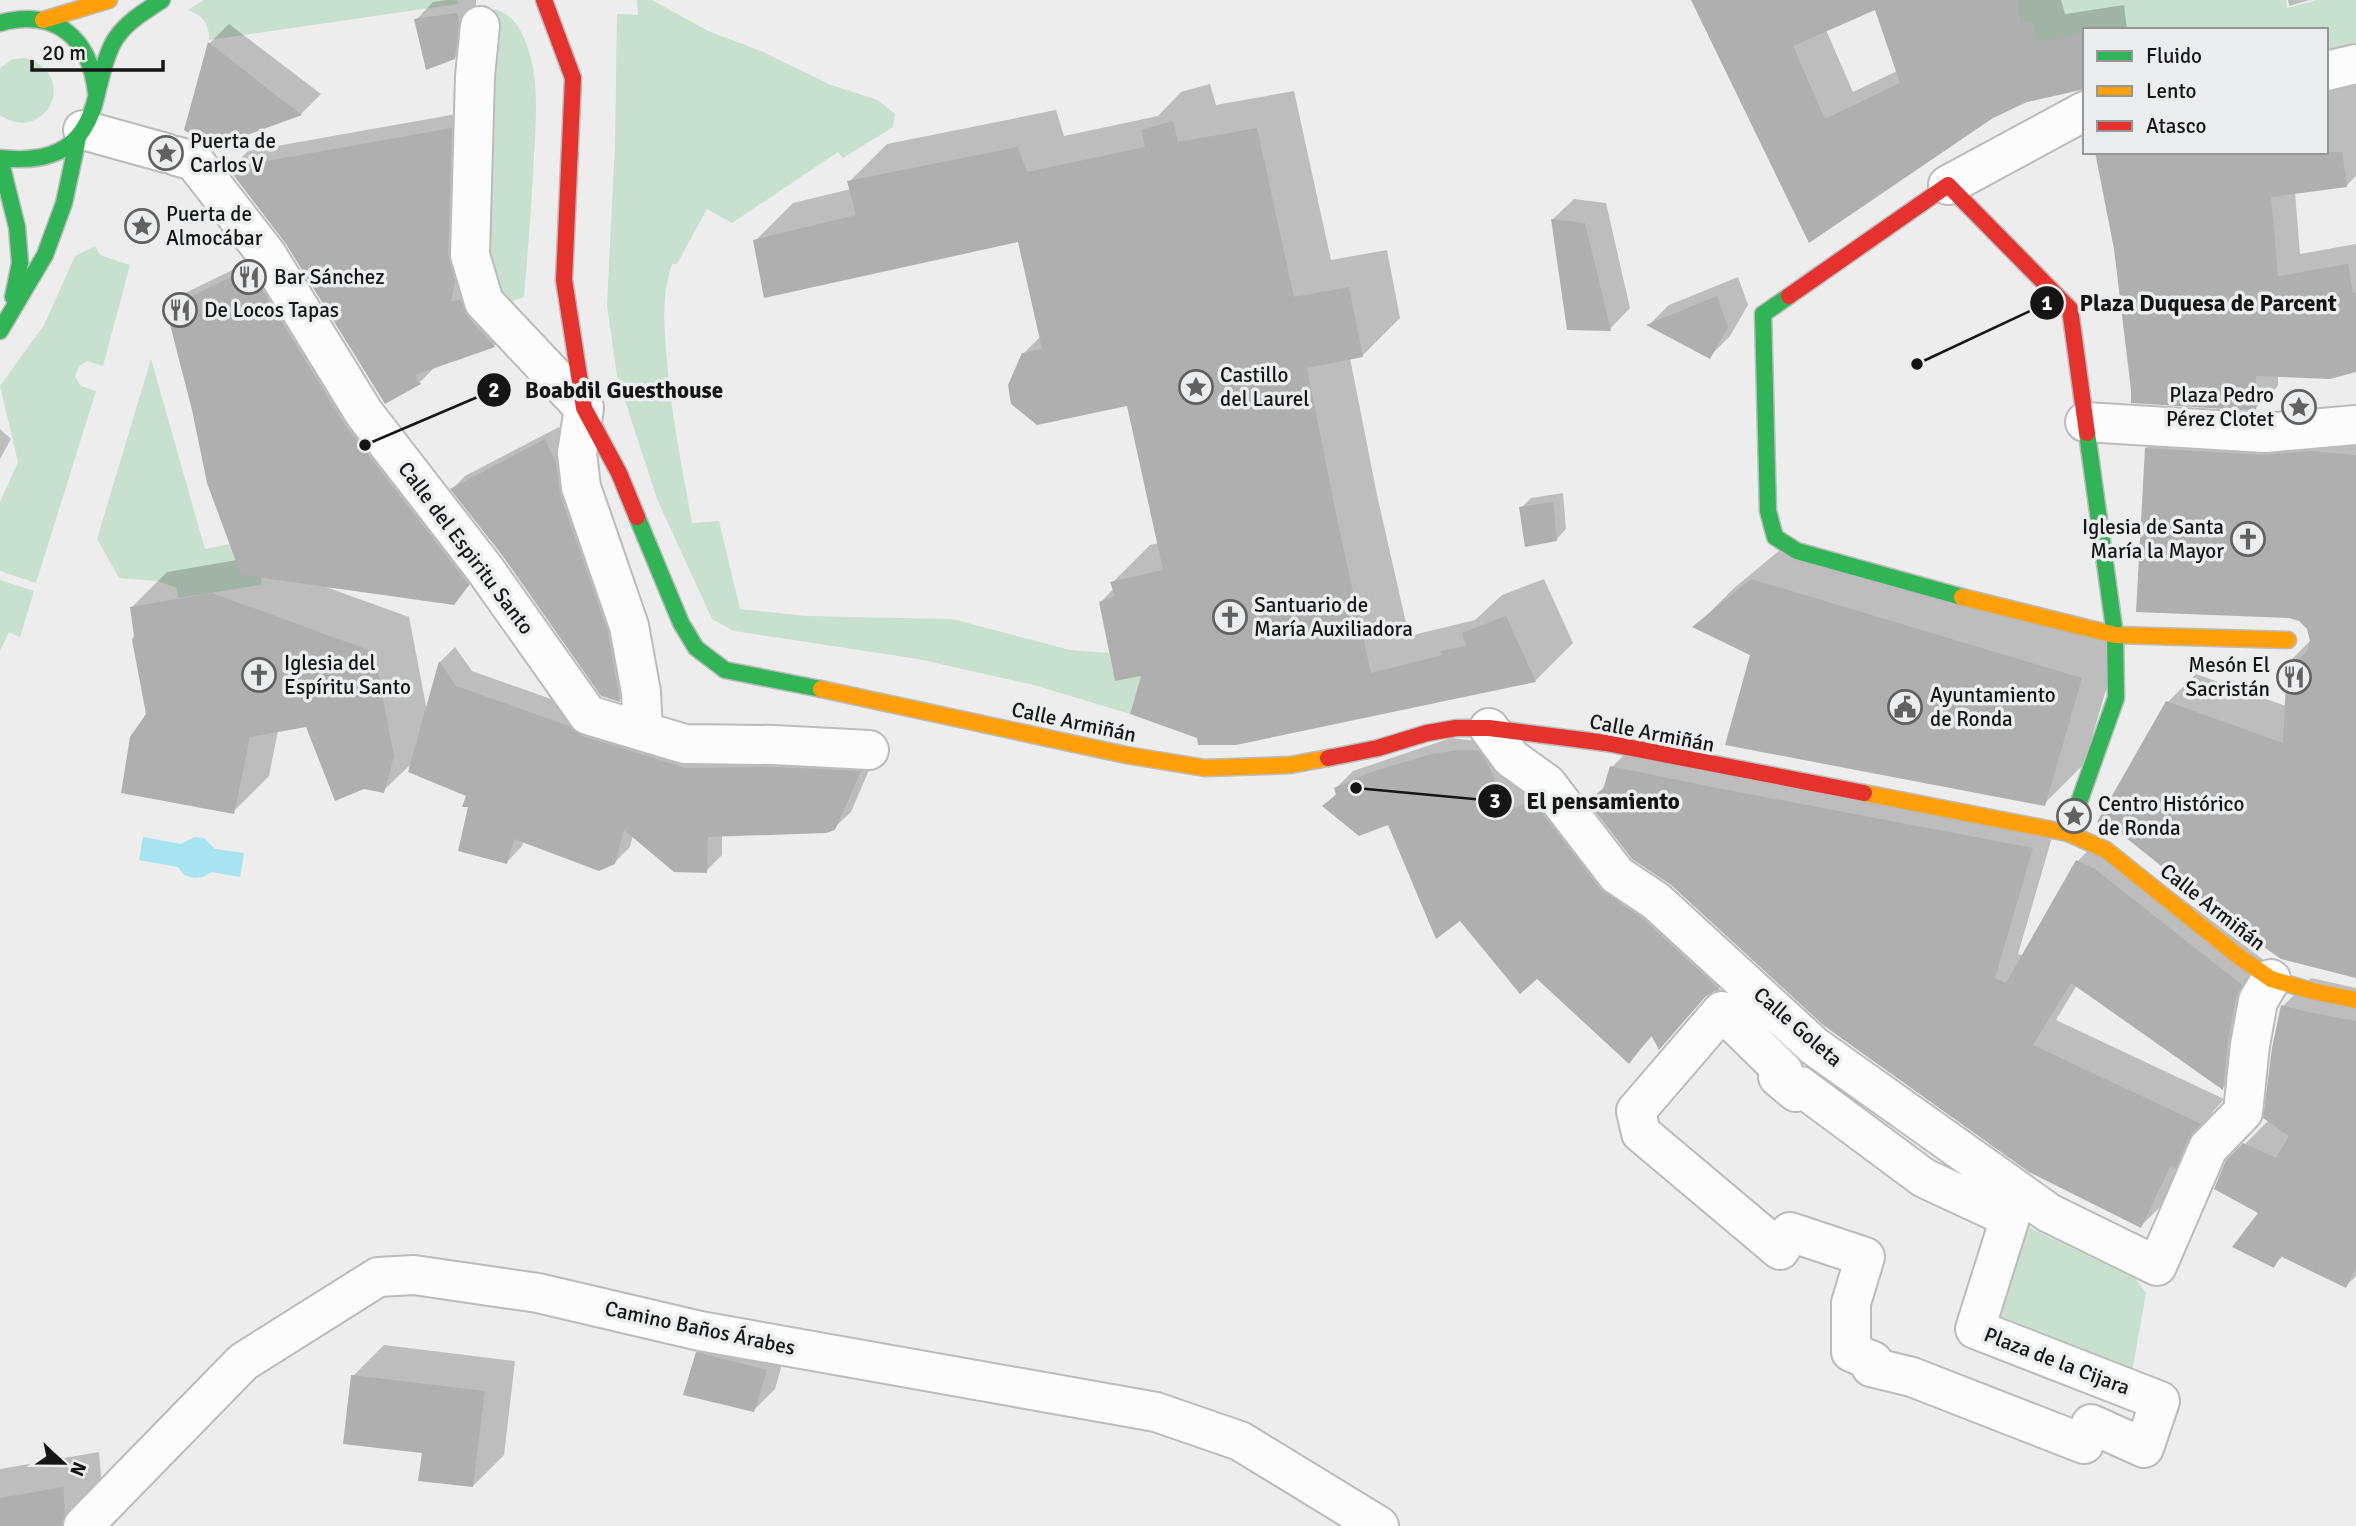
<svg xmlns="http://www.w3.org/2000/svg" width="2356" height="1526" font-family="Signika,sans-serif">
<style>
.green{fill:#c8e0ce}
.water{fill:#a6e4f1}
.shadow{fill:#0003;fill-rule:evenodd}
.building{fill:#afafaf;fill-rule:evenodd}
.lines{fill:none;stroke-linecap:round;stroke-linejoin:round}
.street-casing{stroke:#bbbbbc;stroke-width:42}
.fast-casing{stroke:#bbbbbc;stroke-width:19}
.slow-casing{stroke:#bbbbbc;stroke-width:19}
.jam-casing{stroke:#bbbbbc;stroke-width:19}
.street{stroke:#fcfcfc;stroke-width:38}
.fast{stroke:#30b455;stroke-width:16}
.slow{stroke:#ff9f0a;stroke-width:16}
.jam{stroke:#e5322d;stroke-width:16}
.labels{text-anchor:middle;stroke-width:7;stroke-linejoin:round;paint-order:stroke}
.poi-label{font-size:21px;fill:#151516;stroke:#ecedee;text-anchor:start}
.street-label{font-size:21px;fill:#151516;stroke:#ecedee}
.leader{fill:none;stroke:#151516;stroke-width:2.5}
.callout-dot{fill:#151516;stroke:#ecedee;stroke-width:2.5}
.mark-label{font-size:21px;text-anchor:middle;font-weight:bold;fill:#fff}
.callout-label{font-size:23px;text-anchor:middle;font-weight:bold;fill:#151516;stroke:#ecedee;stroke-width:7;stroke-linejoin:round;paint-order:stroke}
</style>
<rect width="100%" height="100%" fill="#ededed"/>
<path class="green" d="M204,0H457L458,4L209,40C210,24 202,15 188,10Z
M637,0H652L708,31L761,51L831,85L878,100L895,114L893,127L843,158L838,152L732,223L707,209L677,264H672C662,294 664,320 666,350C670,409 682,466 692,523L719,521L740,609L806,616L952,619L1070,650L1109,653L1115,681L1141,676L1130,714L1034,685L918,659L734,631L712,619L657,499L617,376L607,305L615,145L617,14L638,15Z
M2018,0H2286L2287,8L2317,0H2356V51L2326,59V30H2085V34L2064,38L2049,88L2031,21L2020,24Z
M494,9C514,14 523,32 529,52C539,83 536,121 534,153C532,201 528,249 524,297L495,308L489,290L483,76Z
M25,58C81,74 46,146 0,115V68L13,59Z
M95,246L100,255L130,265L103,366L87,361L79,366L75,377L81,386L96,391L36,583L0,571V502L18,462L0,386L44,325L75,256Z
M151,359L205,549L229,544H263L261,585L178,598L177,588L157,581L119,578L97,539Z
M0,580L34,591L20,637L9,632L0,651Z
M2010,1218L2136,1279L2146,1293L2129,1389L1975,1329Z"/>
<path class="water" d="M143,837L181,844L194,837L204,838L215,849L244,853L240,877L211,872L203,877L194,878L184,875L178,867L139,860Z"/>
<path class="shadow" d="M447,0H476V3L472,40L454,58L416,20L433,2Z
M1704,0H2061L2065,14L2124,5L2127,30H2085V88L2026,101L1992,116L1810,241ZM1876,8L1897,71L1853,92L1826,30Z
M2288,0H2310L2289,6Z
M229,24L321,94L301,114L212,146L186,129L210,43Z
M2326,66L2356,70V176L2347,185L2295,192L2300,254L2356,244V370L2278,375V386L2255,409L2116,249L2326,152Z
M1210,84L1216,105L1294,91L1331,260L1387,250L1400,318L1362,356L1350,358L1377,495L1409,636L1475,620L1502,595L1544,579L1573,643L1535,681L1198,737L1143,673L1101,602L1114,588L1112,583L1150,545L1159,543L1128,404L1023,354L1041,336L1019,240L755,241L793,203L851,189L849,182L887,144L1056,110L1064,136L1158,116L1181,92Z
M468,112L465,236L511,329L494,346L436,366L420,382L287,243L231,168L248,151Z
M1574,199L1606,203L1630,308L1610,329L1553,219Z
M265,254L484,569L453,603L326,587L409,617L427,711L440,662L455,647L472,671L585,711L875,756L851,812L834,828L722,835V855L706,871L633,835L630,847L614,863L524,841L522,846L507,862L470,805L468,795L413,762L383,791L308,725L278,731L269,776L233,812L148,714L132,607L167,572L237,560L167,309L183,294Z
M1738,277L1748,305L1730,336L1709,357L1649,325L1669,305Z
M2174,420L2356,425V976L2168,702L2196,674L2286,706L2288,663L2311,640L2308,628L2146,448Z
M559,427L569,450L632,687L619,700L452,489L465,476Z
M0,429L11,439L0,459Z
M1563,493L1566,529L1556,540L1521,508L1531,498Z
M1792,540L2121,639L2084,764L2044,804L1695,627L1734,588Z
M1451,738L1503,744L1526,795L1549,784L1736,972L1720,988L1710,991L1660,1048L1653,1035L1629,1062L1389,822L1324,806L1337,793L1336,788L1353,771Z
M1636,743L2056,824L2018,954L2024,956L2077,862L2101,837L2265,961L2247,1064L2223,1088L2077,985L2056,1020L2224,1099L2212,1113L2200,1141L2165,1202L2141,1226L1590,801L1607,784L1612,767Z
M2311,978L2356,988V1276L2346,1286L2283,1256L2273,1266L2261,1212L2228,1161L2269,1120L2283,1006Z
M718,1333L786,1350L775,1389L754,1410L697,1353Z
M384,1345L515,1361L504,1455L473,1486L424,1451L353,1376Z
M99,1452L101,1476L98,1486L61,1524L55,1526H0V1469Z"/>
<path class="building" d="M1691,0H2018L2020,24L2031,21L2037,42L2085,34V89L2027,102L1993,118L1809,243ZM1875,10L1900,83L1825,119L1793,46Z
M457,13L459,21L455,59L426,70L414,19Z
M208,42L268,89L302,115L212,148L184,130Z
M1173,121L1178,142L1257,128L1294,297L1349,287L1363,357L1307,368L1340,533L1371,673L1442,655L1441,651L1466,646L1462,633L1506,616L1536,682L1236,745H1198L1197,738L1130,714L1141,676L1115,681L1099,602L1115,596L1110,582L1163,570L1127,406L1037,425L1011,404L1008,385L1022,353L1042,349L1018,242L764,298L753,240L856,215L847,181L1018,147L1027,172L1145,147L1141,130Z
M452,128L448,254L455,282L451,302L460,299L468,317L495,347L415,375L421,384L385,404L286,244L228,168Z
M2095,152H2342L2347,187L2271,197L2278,276L2348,264L2353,293H2356V372L2330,379L2256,376V411L2131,403V390L2114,249Z
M1551,219L1585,223L1611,331L1567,330Z
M249,268L345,425L469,585L454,605L241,575L207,483L192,410L166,309Z
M1717,296L1728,327L1710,359L1646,325Z
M545,439L556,463L560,494L608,632L620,702L601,696L502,555L450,489Z
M2145,448L2264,455L2309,451L2356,455V978L2281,959L2251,938L2120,833L2097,822L2166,701L2283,743L2287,662L2299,659L2307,651L2310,641L2307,629L2299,621L2289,618L2136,612Z
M1553,502L1557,541L1525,547L1519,507Z
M1751,579L2082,678L2045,806L1725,745L1750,655L1692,627Z
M212,593L374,652L394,756L384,793L364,789L335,801L306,727L250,737L234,814L121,793L130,737L146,714L132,640L134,636L130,607Z
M439,661L456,686L569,726L582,736L686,768L773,767L861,771L835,830L826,833L708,837L707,873L674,872L624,830L615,864L599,871L514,839L507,864L458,851L468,807H462L466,796L408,772Z
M1458,750H1478L1486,761L1509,811L1532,800L1600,889L1642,918L1720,990L1715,991L1705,997L1659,1050L1651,1035L1629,1064L1537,979L1520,994L1460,921L1436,939L1388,825L1359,836L1322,806L1336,795L1334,788L1374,771L1432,754Z
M1610,766L1717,788L2033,848L1995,978L2006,983L2076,860L2095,869L2242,985L2236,997L2228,1041L2223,1090L2071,983L2033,1045L2201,1124L2188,1139L2176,1168L2171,1165L2141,1228L2029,1172L1841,1038L1822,1024L1671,885L1632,859L1587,801L1603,789Z
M2281,1005L2308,1012L2356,1021V1267L2346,1288L2280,1256L2274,1268L2232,1247L2258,1213L2214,1189L2226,1160L2243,1143L2276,1158L2289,1136L2263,1118L2272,1048Z
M696,1352L767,1370L754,1412L683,1395Z
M351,1375L485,1391L473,1487L418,1481L422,1453L343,1444Z
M63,1487L65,1514L62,1526H0V1498Z"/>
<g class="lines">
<g class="street-casing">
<path id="street" d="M480,26L475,76L470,255L484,302L584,408L577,453L581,487L629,626L641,692L643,730
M2326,71L2356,64
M83,130L166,153
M176,156L194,161L267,255L364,413L484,568L588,715L685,744L774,745L869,750
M1948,185L2085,111
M2085,422L2265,433L2356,425
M1489,728L1511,758L1547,784L1617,875L1656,901L1814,1046L2049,1213L2157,1266L2208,1148L2243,1112L2250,1045L2258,1001L2271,979
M1722,1011L1783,1071L1778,1077L1796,1092L1800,1086L1924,1178L2010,1218L1975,1329L2160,1401L2144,1448L2091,1424L2084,1444L1912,1377L1871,1367L1873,1361L1851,1352V1303L1865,1257L1790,1232L1780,1250L1641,1133L1636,1111Z
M83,1526L243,1362L378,1277L414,1275L538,1293L700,1331L1156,1412L1240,1441L1379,1526"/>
</g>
<g class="fast-casing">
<path id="fast" d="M0,23C56,8 90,38 96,93
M0,158C45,163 80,153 94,105C100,84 103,62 113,43C124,23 144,12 162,0
M0,159L17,227L20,263L13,297
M1789,296L1763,314L1768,511L1775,537L1797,551L1962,597
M0,331L45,255L64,203L78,138
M637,517L681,623L696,648L725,670L821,689
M2068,833L2116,698L2115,635L2087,433"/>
</g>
<g class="slow-casing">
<path id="slow" d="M43,20L109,0
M1962,597L2115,635L2288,640
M821,689L1126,755L1205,768L1290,765L1328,758
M1864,793L2068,833L2106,850L2238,956L2271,979L2312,991L2356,1000"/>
</g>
<g class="jam-casing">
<path id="jam" d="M544,0L573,78L564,280L584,408L619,473L637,517
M1789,296L1948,185L2070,309L2087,433
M1328,758L1378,748L1427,733L1456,728H1489L1606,743L1864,793"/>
</g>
<use href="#street" class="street"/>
<use href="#fast" class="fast"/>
<use href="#slow" class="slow"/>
<use href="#jam" class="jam"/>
</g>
<defs>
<g id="sight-ring" transform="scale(1.75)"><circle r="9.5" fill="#ecedee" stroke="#616161" stroke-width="1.5"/><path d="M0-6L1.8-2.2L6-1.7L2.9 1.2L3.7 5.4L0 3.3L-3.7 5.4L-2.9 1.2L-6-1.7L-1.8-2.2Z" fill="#616161"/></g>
<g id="restaurant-ring" transform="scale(1.75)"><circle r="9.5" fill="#ecedee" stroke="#616161" stroke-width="1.5"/><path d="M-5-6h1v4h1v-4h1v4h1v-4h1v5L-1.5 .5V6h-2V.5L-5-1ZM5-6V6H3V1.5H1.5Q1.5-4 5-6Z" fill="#616161"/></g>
<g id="church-ring" transform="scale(1.75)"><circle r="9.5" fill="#ecedee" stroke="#616161" stroke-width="1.5"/><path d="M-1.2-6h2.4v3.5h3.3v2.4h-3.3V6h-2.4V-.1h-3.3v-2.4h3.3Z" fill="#616161"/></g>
<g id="civic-ring" transform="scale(1.75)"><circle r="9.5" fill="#ecedee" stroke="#616161" stroke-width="1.5"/><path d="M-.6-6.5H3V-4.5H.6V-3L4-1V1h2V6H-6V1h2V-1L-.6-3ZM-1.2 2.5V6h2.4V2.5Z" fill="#616161"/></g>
</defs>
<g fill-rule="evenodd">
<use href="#sight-ring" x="166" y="153"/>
<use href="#sight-ring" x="142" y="226"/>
<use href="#restaurant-ring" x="249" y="277"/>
<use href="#restaurant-ring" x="180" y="310"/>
<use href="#sight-ring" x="1196" y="387"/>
<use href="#sight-ring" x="2299" y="407"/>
<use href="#church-ring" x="2248" y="539"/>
<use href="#church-ring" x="1230" y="617"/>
<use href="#church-ring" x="259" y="675"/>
<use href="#restaurant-ring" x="2294" y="677"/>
<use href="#civic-ring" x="1905" y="707"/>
<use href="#sight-ring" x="2074" y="816"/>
</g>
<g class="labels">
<g class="poi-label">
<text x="190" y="148">Puerta de<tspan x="190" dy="24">Carlos V</tspan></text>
<text x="166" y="221">Puerta de<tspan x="166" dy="24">Almocábar</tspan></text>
<text x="274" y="284">Bar Sánchez</text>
<text x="204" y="317">De Locos Tapas</text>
<text x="1220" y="382">Castillo<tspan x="1220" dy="24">del Laurel</tspan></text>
<text x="2274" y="402" text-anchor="end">Plaza Pedro<tspan x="2274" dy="24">Pérez Clotet</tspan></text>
<text x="2224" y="534" text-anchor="end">Iglesia de Santa<tspan x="2224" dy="24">María la Mayor</tspan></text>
<text x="1254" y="612">Santuario de<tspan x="1254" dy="24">María Auxiliadora</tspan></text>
<text x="284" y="670">Iglesia del<tspan x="284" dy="24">Espíritu Santo</tspan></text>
<text x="2270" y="672" text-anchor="end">Mesón El<tspan x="2270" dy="24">Sacristán</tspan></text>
<text x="1930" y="702">Ayuntamiento<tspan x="1930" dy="24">de Ronda</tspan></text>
<text x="2098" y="811">Centro Histórico<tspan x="2098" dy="24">de Ronda</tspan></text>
</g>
<g class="street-label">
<text transform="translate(466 548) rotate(53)" y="7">Calle del Espiritu Santo</text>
<text transform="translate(1074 722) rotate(12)" y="7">Calle Armiñán</text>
<text transform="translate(1652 733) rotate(11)" y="7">Calle Armiñán</text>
<text transform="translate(2213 907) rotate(38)" y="7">Calle Armiñán</text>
<text transform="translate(1798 1027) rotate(41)" y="7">Calle Goleta</text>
<text transform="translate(700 1328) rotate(12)" y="7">Camino Baños Árabes</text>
<text transform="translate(2057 1361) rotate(21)" y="7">Plaza de la Cijara</text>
</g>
</g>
<path class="leader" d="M1917 364L2047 303M365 445L494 390M1356 788L1495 801"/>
<g class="callout-dot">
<circle cx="1917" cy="364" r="7"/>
<circle cx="365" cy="445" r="7"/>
<circle cx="1356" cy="788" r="7"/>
<circle cx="2047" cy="303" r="18"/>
<circle cx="494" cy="390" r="18"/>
<circle cx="1495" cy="801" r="18"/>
</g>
<g class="mark-label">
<text x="2047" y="310">1</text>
<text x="494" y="397">2</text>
<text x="1495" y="808">3</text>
</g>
<g class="callout-label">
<text x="2208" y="311">Plaza Duquesa de Parcent</text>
<text x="624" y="398">Boabdil Guesthouse</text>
<text x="1603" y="809">El pensamiento</text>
</g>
<rect x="2083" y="28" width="245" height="126" fill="#ecedee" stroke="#969798" stroke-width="2"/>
<rect x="2097" y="51" width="35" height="10" fill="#30b455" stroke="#969798" stroke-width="2"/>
<text x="2146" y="63" font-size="21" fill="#151516">Fluido</text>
<rect x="2097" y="86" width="35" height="10" fill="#ff9f0a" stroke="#969798" stroke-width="2"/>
<text x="2146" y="98" font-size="21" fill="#151516">Lento</text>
<rect x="2097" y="121" width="35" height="10" fill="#e5322d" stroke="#969798" stroke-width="2"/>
<text x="2146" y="133" font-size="21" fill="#151516">Atasco</text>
<g transform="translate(63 1463) rotate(112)" stroke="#ecedee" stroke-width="5" paint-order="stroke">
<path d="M0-5L12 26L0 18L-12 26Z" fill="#151516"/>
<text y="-10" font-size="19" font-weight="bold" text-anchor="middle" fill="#151516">N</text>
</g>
<path d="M32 60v10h131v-10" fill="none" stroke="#151516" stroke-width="3.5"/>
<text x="42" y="60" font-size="21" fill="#151516" stroke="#ecedee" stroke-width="5" paint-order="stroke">20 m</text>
</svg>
